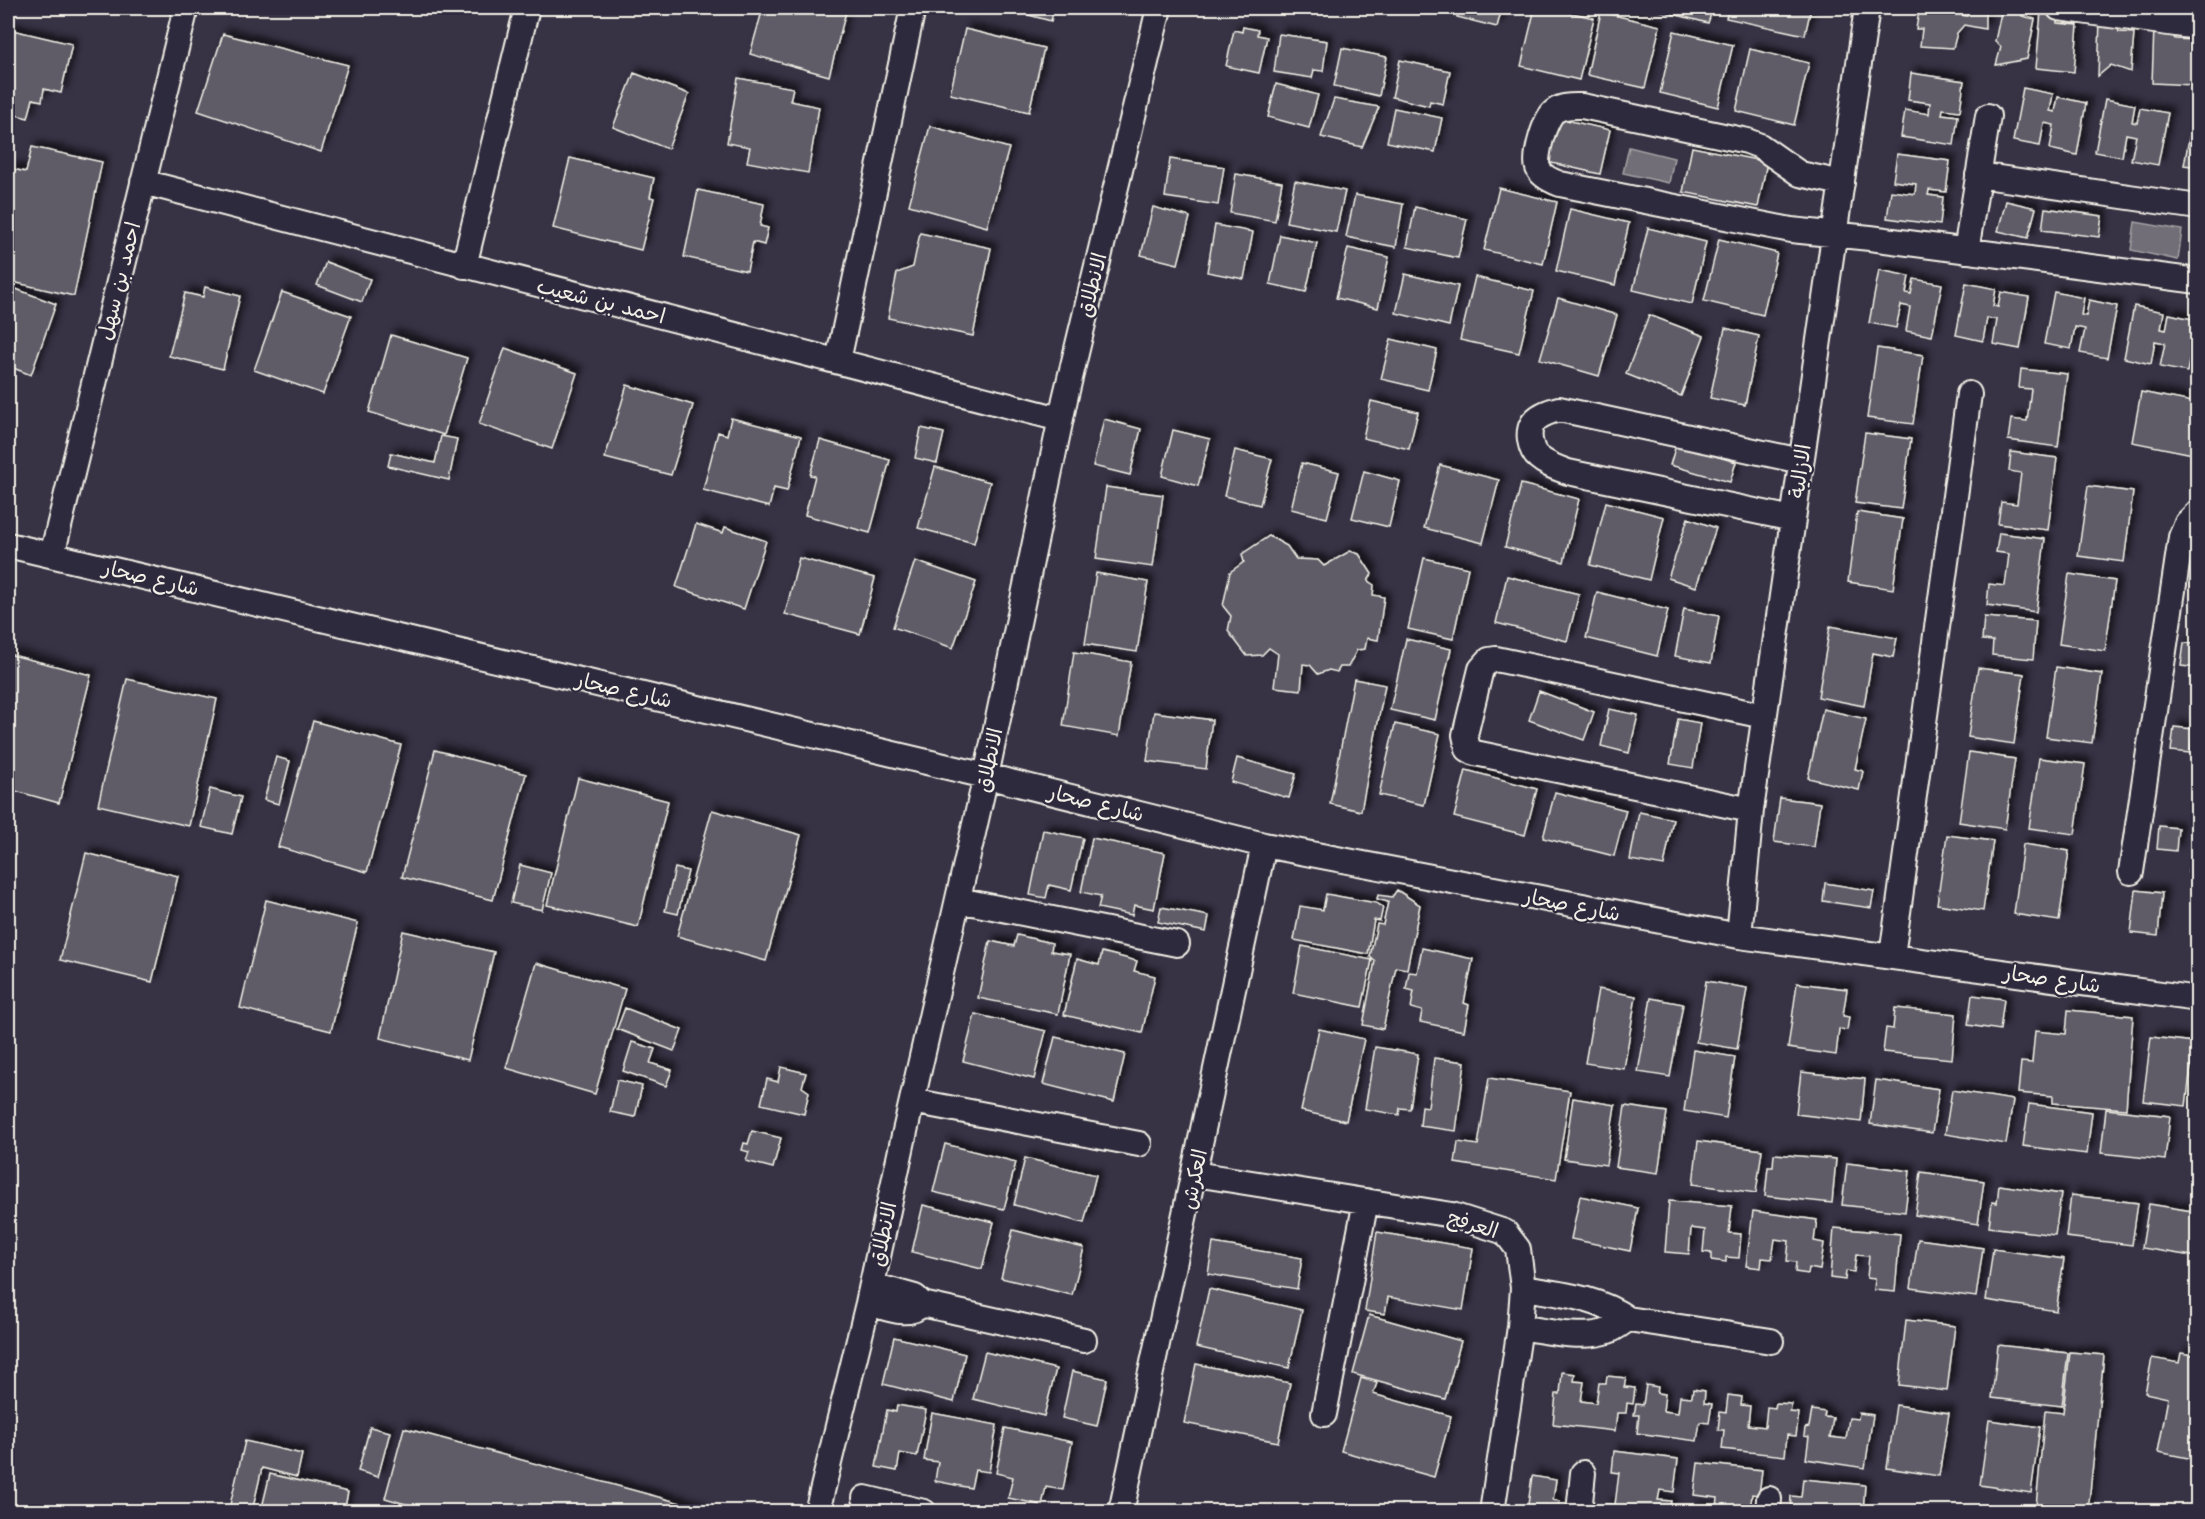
<svg xmlns="http://www.w3.org/2000/svg" width="2205" height="1519" font-family="'Comic Neue','Playpen Sans Arabic',sans-serif">
<style>
.water{fill:#726e77;stroke:#a6a2a4;stroke-width:1.5}
.building{fill:#5f5c67;stroke:#f4f1e8;stroke-width:1.5;filter:url(#shadow)}
.lines{fill:none;stroke-linecap:round;stroke-linejoin:round}
.street-casing{stroke:#f4f1e8;stroke-width:28}
.street{stroke:#2f2a3d;stroke-width:24}
.labels{text-anchor:middle;stroke-width:4.5;stroke-linejoin:round;paint-order:stroke}
.street-label{font-size:21px;fill:#f4f1e8;stroke:#2f2a3d}
</style>
<defs>
<filter id="shadow"><feDropShadow dx="5.5" dy="-5.5" stdDeviation="3" flood-color="#0009"/></filter>
</defs>
<rect width="100%" height="100%" fill="#373244"/>
<filter id="ink" filterUnits="userSpaceOnUse"><feTurbulence type="fractalNoise" baseFrequency=".0167" numOctaves="2"/><feDisplacementMap in="SourceGraphic" scale="12" xChannelSelector="R" yChannelSelector="G"/><feConvolveMatrix kernelMatrix="1 2 1 2 8 2 1 2 1" color-interpolation-filters="sRGB"/></filter>
<g filter="url(#ink)">
<path class="water" d="M1629,147L1674,158L1669,183L1623,173Z
M2135,222L2182,230L2178,260L2131,250Z"/>
<path class="building" d="M763,8H847L829,76L750,54Z
M1003,8H1054L1051,21Z
M1459,8H1502L1497,27L1457,17Z
M1535,8H1550L1594,18L1579,80L1521,66Z
M1650,8H1713L1708,23Z
M1728,8H1811L1805,35L1726,18Z
M1968,8H1985V29L1964,25L1957,33L1953,48L1920,46L1922,29H1916L1919,11L1929,14L1933,9L1967,16Z
M2002,8H2024L2022,16L2035,19L2027,59L1996,65L2001,47L1995,41Z
M1601,12L1660,26L1645,88L1587,75Z
M2041,12L2056,13L2057,23L2078,25L2074,72L2036,68Z
M2100,20L2115,21L2119,32L2134,33L2131,72L2111,65L2098,76Z
M1243,27L1258,30L1257,35L1267,37L1259,73L1226,66L1234,30L1242,32Z
M2154,27H2168L2175,39L2195,40L2193,85L2152,83Z
M8,29L72,44L61,93L44,89L42,101L33,99L28,118L8,113Z
M965,29L1044,48L1029,112L950,94Z
M1674,31L1733,45L1718,107L1660,93Z
M223,34L348,65L321,152L198,111Z
M1279,34L1327,41L1323,71L1314,70L1312,78L1274,72Z
M1342,48L1387,57L1379,96L1334,86Z
M1750,49L1809,63L1794,125L1736,111Z
M1400,60L1450,71L1443,104L1430,101L1429,106L1392,97Z
M634,73L689,94L668,149L613,127Z
M1911,73L1964,81L1960,111L1943,109L1942,114L1958,116L1954,145L1901,137L1905,110L1929,114L1930,103L1908,100Z
M738,78L793,88L790,101L819,107L808,173L747,162L750,147L727,143Z
M1276,84L1318,95L1309,128L1268,117Z
M2023,88L2053,94L2050,111L2055,112L2058,97L2086,103L2077,155L2050,149L2054,125L2044,123L2040,146L2013,141Z
M1334,99L1379,107L1362,147L1321,137Z
M2105,99L2135,105L2132,122L2137,123L2140,108L2168,113L2158,165L2131,160L2136,136L2126,134L2122,157L2095,152Z
M1394,108L1442,118L1435,152L1387,142Z
M2194,112L2198,113V167L2184,165Z
M1557,118L1610,130L1600,174L1547,162Z
M930,126L1009,148L987,227L909,205Z
M32,147L102,162L74,296L8,281V168L26,172Z
M1692,147L1767,162L1758,207L1683,192Z
M1897,154L1950,161L1946,192L1929,190L1928,195L1943,197L1940,225L1887,218L1891,191L1915,194L1916,184L1893,181Z
M570,158L654,178L650,197L654,198L641,250L553,228Z
M1170,159L1224,167L1218,205L1165,197Z
M1236,174L1282,182L1275,221L1230,213Z
M1295,181L1345,191L1336,232L1286,222Z
M1499,188L1557,202L1543,264L1484,250Z
M698,190L764,204L760,226L768,228L764,245L753,242L747,271L684,257Z
M1355,195L1403,204L1396,247L1346,237Z
M2006,201L2036,208L2028,238L1998,231Z
M1153,207L1190,217L1178,264L1141,255Z
M1415,207L1467,219L1458,258L1407,247Z
M2045,208L2102,216L2099,237L2042,230Z
M1570,209L1629,223L1615,285L1556,271Z
M1215,225L1253,232L1244,279L1207,272Z
M1648,228L1706,242L1692,304L1633,290Z
M920,233L991,248L973,336L888,318L897,273L913,267Z
M1280,235L1317,243L1306,292L1270,284Z
M1719,239L1777,253L1763,315L1704,301Z
M1348,248L1389,257L1378,308L1336,298Z
M326,262L370,279L362,302L317,285Z
M1879,270L1909,276L1906,293L1911,294L1914,279L1942,284L1932,336L1906,331L1910,307L1901,305L1896,328L1869,323Z
M1405,274L1458,286L1449,326L1396,313Z
M1475,277L1534,291L1519,353L1460,340Z
M1966,283L1996,289L1993,306L1998,307L2001,292L2029,297L2020,349L1993,344L1997,320L1987,318L1983,341L1956,335Z
M8,286L56,304L31,375L8,366Z
M205,287L240,296L223,369L169,356L185,293L203,297Z
M282,292L351,316L323,394L254,370Z
M2054,292L2084,298L2081,315L2086,316L2089,300L2117,306L2107,358L2080,353L2085,329L2075,327L2071,349L2044,344Z
M1558,298L1617,315L1599,376L1540,359Z
M2134,306L2164,312L2161,329L2166,330L2169,314L2197,320L2187,372L2160,367L2165,343L2155,341L2151,364L2124,358Z
M1649,315L1704,336L1681,396L1626,374Z
M1725,328L1759,336L1745,405L1710,398Z
M391,335L467,358L444,435L369,412Z
M1391,339L1437,350L1428,390L1381,379Z
M505,348L577,373L552,449L479,424Z
M1877,348L1923,355L1913,424L1867,418Z
M2021,369L2067,374L2058,447L2008,440L2011,419L2027,421L2031,389L2019,388Z
M627,385L693,405L671,475L605,458Z
M2141,392L2198,403V455L2132,442Z
M1371,401L1418,412L1409,449L1363,438Z
M731,418L801,436L787,491L774,488L769,507L703,490L718,432L727,435Z
M1104,419L1141,429L1130,475L1093,466Z
M921,428L944,433L937,463L915,458Z
M1173,430L1210,439L1198,486L1162,476Z
M1865,433L1911,439L1901,509L1855,503Z
M441,436L457,439L449,480L388,466L391,453L435,463Z
M820,440L890,460L870,533L805,515L815,476L810,475Z
M1676,445L1736,462L1730,482L1670,465Z
M1235,450L1272,459L1260,505L1224,496Z
M2011,452L2057,458L2048,530L1998,524L2001,502L2017,504L2021,473L2009,471Z
M1302,463L1339,472L1327,518L1291,509Z
M1440,465L1499,480L1483,543L1424,528Z
M935,467L990,482L974,543L918,528Z
M1364,471L1400,481L1389,527L1352,518Z
M1521,484L1579,499L1564,562L1505,547Z
M2088,486L2133,492L2124,562L2078,556Z
M1106,487L1163,495L1153,567L1096,559Z
M1606,502L1664,517L1649,580L1590,565Z
M1857,512L1903,519L1893,589L1848,582Z
M1688,518L1716,528L1696,587L1668,578Z
M696,524L723,533L725,527L766,541L744,609L676,587Z
M1999,533L2045,539L2036,612L1987,605L1989,584L2005,586L2009,554L1996,552Z
M1269,536L1287,546L1296,559L1318,560L1324,566L1350,551L1359,554L1372,574L1368,581L1374,585L1373,595L1384,597L1378,640L1367,638L1365,649L1357,650L1348,667H1340L1337,672L1329,670L1318,674L1310,665L1303,664L1301,690L1274,687L1278,654L1269,648L1262,655L1247,656L1228,631L1231,616L1223,606L1230,572L1244,562L1242,554Z
M799,558L875,578L860,634L785,614Z
M1424,558L1468,568L1453,639L1408,629Z
M915,561L976,582L953,648L893,627Z
M1096,573L1148,582L1137,652L1085,644Z
M2069,574L2115,581L2105,651L2059,644Z
M1507,576L1579,594L1567,641L1496,623Z
M1597,592L1668,610L1657,656L1586,638Z
M1684,609L1719,616L1711,663L1675,656Z
M1984,617L2036,621L2033,659L1992,655L1993,641L1982,640Z
M1830,626L1897,638L1893,657L1873,653L1864,706L1818,697Z
M1406,639L1451,649L1435,720L1390,710Z
M2184,643L2198,644V668L2181,666Z
M1074,652L1131,662L1119,736L1063,726Z
M8,654L91,675L59,803L8,789Z
M2056,667L2102,674L2092,743L2046,737Z
M1978,668L2024,674L2014,744L1968,737Z
M127,679L217,699L189,826L98,805Z
M1354,679L1385,685L1361,811L1330,804Z
M1539,691L1594,712L1584,740L1529,720Z
M1609,709L1638,715L1629,753L1601,746Z
M1823,709L1866,719L1855,769L1863,771L1859,790L1808,778Z
M1154,712L1212,720L1206,769L1147,761Z
M1678,719L1700,723L1693,768L1670,764Z
M313,721L401,745L367,872L278,847Z
M1395,724L1440,734L1424,805L1379,795Z
M2174,727L2193,729L2190,753L2171,751Z
M435,750L526,774L493,900L402,877Z
M1969,752L2015,759L2005,829L1959,822Z
M276,757L290,761L279,804L264,800Z
M1237,758L1296,774L1289,798L1231,782Z
M2039,758L2085,764L2075,834L2029,828Z
M1466,770L1537,789L1525,835L1454,817Z
M578,778L668,801L638,927L547,905Z
M210,789L241,797L232,834L201,827Z
M1555,792L1626,810L1614,856L1543,838Z
M1780,798L1820,803L1814,847L1774,842Z
M2198,805V874L2188,873Z
M712,810L801,835L766,961L677,936Z
M1639,812L1673,819L1664,866L1630,860Z
M2159,826L2178,828L2176,851L2157,849Z
M1043,830L1083,838L1071,890L1049,885L1046,898L1030,895Z
M1947,835L1993,841L1983,911L1937,904Z
M1092,838L1165,853L1154,909L1134,905L1132,915L1098,908L1101,896L1081,892Z
M2023,844L2069,851L2059,921L2014,914Z
M86,853L178,876L152,982L60,960Z
M520,865L551,873L542,910L511,903Z
M675,868L688,871L678,914L665,911Z
M1825,883L1874,891L1871,908L1823,901Z
M1397,890L1420,905L1407,969L1396,967L1383,1029L1363,1025L1375,961L1370,957L1377,924L1383,925L1388,902L1377,899L1378,895L1392,897Z
M2136,890L2162,893L2158,936L2131,933Z
M1326,894L1376,903L1383,907L1380,921L1374,920L1368,954L1294,940L1300,906L1323,910Z
M266,900L358,923L331,1031L240,1008Z
M1161,907L1209,916L1206,932L1158,922Z
M403,931L494,952L468,1060L380,1038Z
M1017,935L1052,943L1051,951L1070,954L1058,1014L978,998L990,941L1014,946Z
M1302,946L1372,960L1362,1007L1293,993Z
M1422,948L1473,959L1464,1003L1469,1005L1464,1031L1420,1022L1422,1011L1411,1008L1414,991L1406,989L1409,972L1417,973Z
M1102,952L1137,961L1134,971L1155,976L1142,1033L1064,1015L1077,959L1099,965Z
M536,963L625,989L595,1094L506,1068Z
M1706,981L1747,988L1737,1049L1696,1042Z
M1797,983L1847,989L1843,1016L1849,1017L1847,1030L1839,1029L1836,1055L1788,1048Z
M1598,989L1636,996L1624,1069L1585,1063Z
M1972,995L2004,999L2000,1030L1968,1025Z
M1651,998L1683,1004L1670,1077L1638,1072Z
M625,1008L682,1030L674,1051L617,1029Z
M1895,1008L1956,1014L1952,1059L1883,1052L1886,1028L1893,1029Z
M2068,1010L2133,1016L2126,1109L2053,1103V1096L2018,1093L2021,1062L2032,1063L2035,1031L2066,1034Z
M975,1014L1046,1031L1034,1079L963,1061Z
M1319,1029L1364,1039L1346,1121L1301,1111Z
M1055,1037L1125,1054L1114,1102L1043,1084Z
M2151,1037L2194,1042L2186,1106L2143,1101Z
M632,1042L655,1049L650,1063L672,1070L666,1086L623,1071Z
M1375,1047L1418,1054L1410,1109L1400,1108L1399,1115L1365,1109Z
M1693,1050L1735,1057L1726,1118L1684,1111Z
M1434,1058L1465,1062L1456,1131L1420,1126L1422,1106L1428,1107Z
M781,1067L806,1073L802,1087L809,1092L804,1114L761,1104L767,1079L778,1082Z
M1801,1072L1865,1079L1861,1122L1796,1114Z
M1489,1078L1570,1091L1556,1179L1455,1163L1458,1142L1478,1145Z
M617,1080L642,1086L635,1117L610,1112Z
M1876,1080L1939,1089L1932,1133L1870,1124Z
M1952,1090L2013,1100L2006,1144L1945,1134Z
M1573,1098L1615,1105L1606,1165L1564,1159Z
M2029,1104L2092,1112L2087,1154L2023,1146Z
M1625,1106L1667,1112L1658,1173L1616,1167Z
M2106,1109L2170,1116L2165,1160L2101,1153Z
M752,1131L781,1138L773,1168L746,1161L749,1152L742,1150L744,1143L748,1144Z
M1698,1141L1762,1150L1756,1193L1693,1184Z
M945,1144L1016,1162L1004,1209L933,1192Z
M1774,1154L1836,1159L1832,1203L1765,1196L1768,1167H1773Z
M1025,1158L1096,1175L1084,1223L1014,1205Z
M1847,1163L1910,1171L1905,1212L1842,1205Z
M1921,1172L1984,1181L1978,1224L1915,1215Z
M1999,1185L2061,1194L2055,1235L1989,1227L1992,1202L1997,1203Z
M2071,1195L2138,1203L2132,1245L2066,1237Z
M1580,1196L1638,1208L1630,1251L1571,1239Z
M1669,1201L1732,1206L1729,1233L1741,1234L1739,1258L1726,1257V1262L1711,1260V1253L1703,1252L1705,1230L1691,1228L1689,1254L1665,1252Z
M2149,1204L2198,1212V1257L2142,1248Z
M923,1205L994,1222L982,1269L912,1252Z
M1753,1211L1817,1220L1814,1241L1824,1243L1820,1270L1809,1268L1808,1274L1795,1272L1796,1262L1787,1261L1789,1241L1775,1239L1772,1259L1762,1258L1761,1268L1746,1266Z
M1834,1228L1900,1234L1895,1292L1874,1290L1875,1279L1867,1278L1869,1256L1856,1255L1854,1272L1846,1271L1845,1280L1830,1278Z
M1013,1230L1084,1248L1072,1295L1001,1278Z
M1377,1232L1473,1248L1463,1310L1388,1297L1385,1314L1365,1311Z
M1918,1239L1983,1248L1976,1297L1911,1288Z
M1213,1243L1302,1258L1297,1289L1208,1274Z
M1993,1249L2064,1259L2056,1311L1986,1300Z
M1209,1289L1302,1310L1289,1368L1196,1347Z
M1369,1315L1461,1341L1445,1399L1353,1374Z
M1906,1320L1955,1326L1947,1391L1899,1385Z
M894,1337L965,1354L954,1402L883,1384Z
M1998,1345L2068,1353L2062,1406L1992,1398Z
M985,1352L1056,1369L1044,1416L973,1399Z
M2070,1352L2104,1355L2088,1512L2036,1506L2045,1411L2063,1413Z
M2181,1353L2198,1356V1460L2158,1452L2168,1398L2145,1393L2152,1358L2179,1363Z
M1196,1364L1290,1383L1278,1442L1184,1423Z
M1072,1371L1107,1379L1097,1426L1062,1418Z
M1562,1372L1575,1374L1574,1381L1584,1382L1581,1401L1596,1403L1599,1383H1606L1607,1376L1626,1378L1624,1387L1635,1388L1633,1404L1627,1403L1626,1413H1617L1615,1431L1553,1424L1556,1394H1560Z
M1361,1378L1377,1383L1373,1394L1451,1416L1434,1477L1341,1451Z
M1646,1385L1658,1387L1657,1393L1665,1394L1663,1411L1678,1413L1680,1396L1692,1397L1693,1389L1705,1391L1704,1403L1712,1404L1709,1423L1700,1422L1697,1441L1637,1433L1639,1415H1634L1636,1404L1643,1405Z
M1728,1395L1742,1397L1741,1405L1750,1406L1748,1425L1765,1427L1767,1407L1775,1408L1776,1403L1792,1404L1790,1412L1799,1413L1796,1436L1787,1435L1785,1456L1722,1449L1724,1430H1718L1720,1412L1726,1413Z
M897,1405L926,1410L917,1456L900,1453L897,1471L876,1467L887,1410L896,1412Z
M1896,1405L1949,1413L1939,1476L1887,1468Z
M1812,1410L1825,1412L1824,1417L1833,1418L1830,1437L1846,1439L1849,1418L1858,1419L1859,1413L1873,1415L1865,1468L1806,1459L1809,1437L1804,1436L1805,1428L1809,1427Z
M932,1413L997,1425L989,1472L975,1470L971,1488L935,1481L938,1462L924,1460Z
M1989,1420L2040,1427L2031,1493L1980,1485Z
M370,1427L390,1432L378,1477L358,1471Z
M404,1428L699,1508L698,1512H433L385,1498Z
M1005,1428L1072,1442L1063,1490L1046,1487L1042,1505L1008,1498L1013,1477L996,1473Z
M245,1441L302,1454L297,1477L262,1468L252,1512L229,1509Z
M1614,1451L1678,1459L1674,1492L1660,1490L1658,1500L1671,1501L1669,1512H1606V1504L1615,1505L1619,1473L1612,1472Z
M1698,1463L1762,1470L1759,1495L1752,1494L1750,1512H1694V1507L1717,1509L1718,1498L1694,1495Z
M270,1474L348,1492L344,1512H261Z
M1532,1476L1556,1480L1553,1500L1560,1501L1558,1511L1527,1512Z
M1803,1479L1865,1485L1863,1512H1790L1791,1496L1801,1497Z"/>
<g class="lines">
<g class="street-casing">
<path id="street" d="M2059,8L2198,27
M1978,175L2198,207
M143,182L1060,419
M1842,183L1800,174L1760,146L1747,141L1582,106C1572,106 1563,105 1555,111C1545,117 1534,157 1538,168C1541,176 1552,181 1560,184L1791,230L1870,238L2198,281
M1966,251L1988,116
M464,266L527,8
M838,361L913,8
M1793,519L1568,472C1557,468 1547,465 1538,457C1533,453 1531,446 1530,440C1527,420 1542,413 1559,409L1801,461
M8,545L986,776L1264,845L1739,936L2198,999
M52,555L186,8
M1751,810L1475,753L1468,749L1465,735L1481,669L1489,660L1496,659L1764,716
M2131,872L2181,537L2187,523L2198,512
M958,900L1177,944
M1739,936L1751,810L1867,8
M1892,956L1969,394
M912,1101L1139,1144
M1195,1174L1452,1215L1505,1232L1518,1249L1523,1288L1520,1327L1492,1512
M872,1285L915,1297L922,1304L1084,1340
M1523,1288C1559,1294 1598,1297 1628,1319L1771,1341
M868,1303C885,1307 908,1319 922,1304
M1520,1327C1545,1331 1584,1340 1608,1331C1615,1329 1622,1323 1628,1319
M1324,1414L1366,1201
M865,1498L924,1512
M817,1512L868,1303L903,1140L986,776L1065,399L1159,8
M1121,1512L1264,845
M1579,1512L1583,1473
M1768,1512L1769,1499"/>
</g>
<use href="#street" class="street"/>
</g>
</g>
<g class="labels">
<g class="street-label">
<text transform="translate(119 281) rotate(-76)" y="7">احمد بن سهل</text>
<text transform="translate(1092 285) rotate(-76)" y="7">الانطلاق</text>
<text transform="translate(601 301) rotate(14)" y="7">احمد بن شعيب</text>
<text transform="translate(1800 471) rotate(-82)" y="7">الازالية</text>
<text transform="translate(151 578) rotate(13)" y="7">شارع صحار</text>
<text transform="translate(624 690) rotate(13)" y="7">شارع صحار</text>
<text transform="translate(989 760) rotate(-78)" y="7">الانطلاق</text>
<text transform="translate(1096 803) rotate(14)" y="7">شارع صحار</text>
<text transform="translate(1572 905) rotate(11)" y="7">شارع صحار</text>
<text transform="translate(2052 979) rotate(8)" y="7">شارع صحار</text>
<text transform="translate(1194 1179) rotate(-78)" y="7">العكرش</text>
<text transform="translate(1473 1224) rotate(18)" y="7">العرفج</text>
<text transform="translate(883 1234) rotate(-78)" y="7">الانطلاق</text>
</g>
</g>
<rect width="2205" height="1519" fill="none" stroke="#2f2a3d" stroke-width="30"/>
<rect x="15" y="15" width="2175" height="1489" fill="none" stroke="#f4f1e8" stroke-width="2" filter="url(#ink)"/>
</svg>
